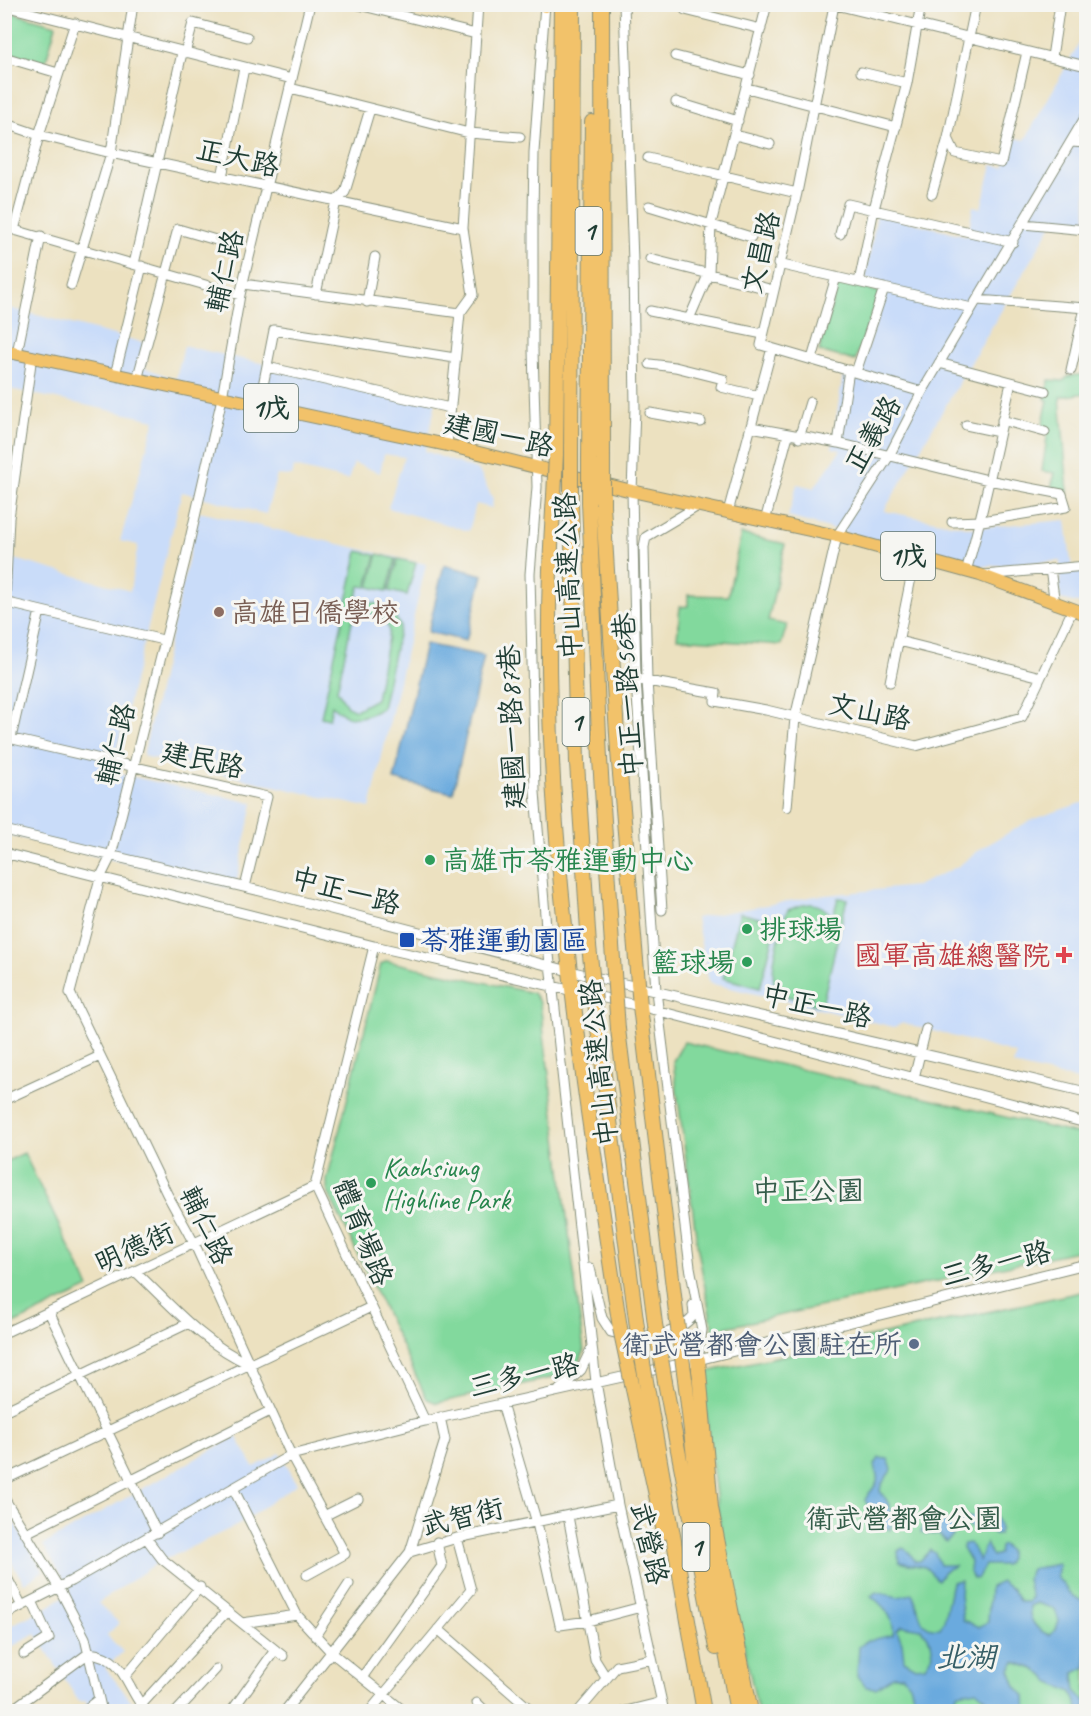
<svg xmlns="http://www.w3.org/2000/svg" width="1091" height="1716" font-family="Caveat,'LXGW WenKai TC',sans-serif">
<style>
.built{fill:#c9dcf9}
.green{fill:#82d99d;stroke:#508b68;stroke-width:1.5;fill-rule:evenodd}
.water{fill:#6baade;stroke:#457489;stroke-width:1.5;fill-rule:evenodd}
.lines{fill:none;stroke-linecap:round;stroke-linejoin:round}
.minor-casing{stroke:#868f7a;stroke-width:11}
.major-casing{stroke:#868f7a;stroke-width:14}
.highway-casing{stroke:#868f7a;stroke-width:16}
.minor{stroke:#fff;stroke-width:9}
.major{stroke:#f2c26a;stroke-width:12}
.highway{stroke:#f2c26a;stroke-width:14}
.highway-bridge-casing{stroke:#868f7a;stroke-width:16;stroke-linecap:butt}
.highway-bridge{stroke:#f2c26a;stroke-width:14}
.education-dot{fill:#8d6e63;stroke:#f6f6f2;stroke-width:2}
.leisure-dot{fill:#2e9e5b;stroke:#f6f6f2;stroke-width:2}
.transit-dot{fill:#1a4fb4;stroke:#f6f6f2;stroke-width:2}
.health-dot{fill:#e0444e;stroke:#f6f6f2;stroke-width:2}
.service-dot{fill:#5c6f8a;stroke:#f6f6f2;stroke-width:2}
.labels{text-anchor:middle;stroke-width:6;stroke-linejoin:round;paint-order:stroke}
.shield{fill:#f6f6f2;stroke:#60746d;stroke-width:1.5}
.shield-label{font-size:27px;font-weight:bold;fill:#1f3d34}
.street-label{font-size:28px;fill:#1f3d34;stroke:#f6f6f2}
.education-label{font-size:28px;fill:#785e54;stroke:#f6f6f2;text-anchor:start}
.leisure-label{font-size:28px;fill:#27864d;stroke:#f6f6f2;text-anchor:start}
.transit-label{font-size:28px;fill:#164399;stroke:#f6f6f2;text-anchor:start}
.health-label{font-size:28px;fill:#be3a42;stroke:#f6f6f2;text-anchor:end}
.park-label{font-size:28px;fill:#335c49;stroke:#f6f6f2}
.service-label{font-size:28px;fill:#4e5e75;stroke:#f6f6f2;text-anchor:end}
.water-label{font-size:30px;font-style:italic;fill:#365e67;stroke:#f6f6f2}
</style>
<rect width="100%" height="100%" fill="#f6f6f2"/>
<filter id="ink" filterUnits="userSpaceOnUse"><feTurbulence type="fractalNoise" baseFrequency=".0167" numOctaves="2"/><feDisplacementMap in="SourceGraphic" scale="12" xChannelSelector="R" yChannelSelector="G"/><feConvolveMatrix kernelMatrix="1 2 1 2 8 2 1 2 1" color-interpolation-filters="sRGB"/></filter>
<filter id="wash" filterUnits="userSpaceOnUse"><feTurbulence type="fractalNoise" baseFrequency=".008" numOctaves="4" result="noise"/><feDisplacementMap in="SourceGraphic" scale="24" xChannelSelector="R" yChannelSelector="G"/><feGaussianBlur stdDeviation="1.35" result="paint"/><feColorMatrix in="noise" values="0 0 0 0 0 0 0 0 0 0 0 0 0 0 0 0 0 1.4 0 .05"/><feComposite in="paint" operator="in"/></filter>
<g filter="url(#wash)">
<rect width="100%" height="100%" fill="#ece1c0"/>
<path class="built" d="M1086,31V222L1055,219L884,511L972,528L1066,520L1072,571H1086V605L1060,599V561L972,567L788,517L797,484L814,488L841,450L832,448L843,374L857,377L889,285L865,279L877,214L968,236L973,206L981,208L992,165L1004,167L1011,137L1025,140Z
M5,307L149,344L145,368L176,379L184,346L436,402L425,451L479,471L493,499L492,508L476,504L469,531L388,508L404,457L384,454L380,473L354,463L348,480L294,467L292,476L277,475L266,514L182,492L111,772L253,803L235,889L8,835L5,848L4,610L9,611L11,558L130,591L138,545L120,541L155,420L5,388Z
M199,512L426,564L370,808L143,756Z
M1081,803H1086V1082L1013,1065L1016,1054L945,1034L903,1023L894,1027L709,983L696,918L816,896L916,886L957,867L982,848L1031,820Z
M236,1436L254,1467L280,1453L297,1484L238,1525L157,1563L98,1603L119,1623L107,1635L123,1652L105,1668L138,1709L88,1711L86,1701L79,1702L36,1634L5,1650V1628L48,1607L71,1591L43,1545Z
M5,1507L43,1571L24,1583L5,1551Z"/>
<path class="green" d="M5,11L56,25L45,64L5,52Z
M838,282L880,292L855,361L819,351Z
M1086,374V393L1060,397L1068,492L1051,488L1055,473L1042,471L1048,430L1042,427L1048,400L1045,399L1049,380L1063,381L1069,376Z
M741,534L785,544L768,621L787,625L781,645L677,638L680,607L688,606V595L728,596Z
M358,551L376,555L367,587L360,586L354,606C374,597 392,607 400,626L382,708C363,719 348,723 332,705L329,719L321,717ZM366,613C379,614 387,619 389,632L376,699L356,710L347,706L337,690L352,621Z
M378,554L396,559L387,591L369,587Z
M398,559L416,563L407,595L389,591Z
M838,898L847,899L822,1005L811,1004L812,996C770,1005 769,979 777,947C780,934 782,921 788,910C808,902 819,900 833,917Z
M740,913L777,923L760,988L723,978Z
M387,961L533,993L540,1003L584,1352L577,1365L560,1376L437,1403L427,1399L327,1190V1180L381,964Z
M684,1042L1086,1136V1249L713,1330L698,1250L673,1061Z
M24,1153L89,1288L7,1327L5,1322V1162Z
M1086,1291V1711H758L722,1545L701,1373Z"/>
<path class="water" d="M444,565L483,575L466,641L428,632Z
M425,644L484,656L453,793L394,780Z
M879,1458L888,1459L892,1469L881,1485L880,1491C890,1503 895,1514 890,1530L883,1526L880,1511L869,1507L865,1500C874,1482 881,1491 875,1465Z
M989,1510L994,1512L1000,1528L999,1534H994L987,1526L976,1529L961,1524L955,1526L953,1536L946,1542L939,1535L921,1533L922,1527L976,1516Z
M970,1543L979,1560L986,1543L992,1556L999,1554L1000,1547L1003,1545L1009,1551V1558L1005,1565H985L977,1579L973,1578L969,1571L970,1561L962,1549L964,1544Z
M903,1548L909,1552L915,1561H920L930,1550L935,1553L940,1565H956L944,1571L938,1580L925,1567L899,1562L898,1551Z
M1059,1564L1057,1577L1071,1595L1086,1603V1667L1074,1673L1076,1692L1086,1702V1711H1079L1072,1692L1049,1682L1043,1674L1034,1669L1015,1662L1010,1670L1016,1686L1025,1696L1026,1711H996L988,1700L976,1690L959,1693L952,1701L955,1711H917L910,1684L903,1676H893L876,1688L866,1687L857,1676L859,1647L867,1641L893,1635C895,1618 884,1606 871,1596L876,1592L898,1597L912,1594C921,1606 916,1632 940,1628L944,1621L952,1582L961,1580L960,1595L963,1620L979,1627L988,1622L990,1587L1001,1582L1012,1589L1020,1602H1028L1031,1597L1027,1579L1031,1569ZM1037,1603L1055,1609L1059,1621L1056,1630L1049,1635C1036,1630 1028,1619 1030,1606ZM902,1626L921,1629L931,1642L933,1654L925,1666L916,1667L904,1660L902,1643L897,1630Z"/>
</g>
<g filter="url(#ink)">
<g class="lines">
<g class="minor-casing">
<path id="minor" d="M355,4L476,34L463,228L473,295L460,313L447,445
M545,4L534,152L533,217V350L537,487L530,574L535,792L546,927L596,1382L618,1505L664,1712
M624,4L633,262L635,408L632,491L636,679L656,991L690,1267L702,1330L698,1360
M832,4L1086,66
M834,5L797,193L761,345L922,392
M4,6L292,79
M685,10L761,29
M476,34L478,4
M185,53L193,23L247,37
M675,56L750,75
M4,57L58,73
M1052,57L1060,4
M861,72L907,83
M290,88L469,133L520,137
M747,88L896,127
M676,102L738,121
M4,123L39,135L111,153L463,228
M735,135L770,144
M948,138L955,153L1001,163L1027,52
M1071,142L1086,143
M648,158L797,193
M222,177L244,68
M932,194L948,138L976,4
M649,206L751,237
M1023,224L1086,230
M4,227L240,295
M14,230L39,135L75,23
M840,234L848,204L1013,242
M650,259L773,290
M134,264L182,53
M778,264L972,308
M859,282L874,209L907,83L921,4
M243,284L460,313
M71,285L111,153L133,4
M316,294L336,201L345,192L370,109
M977,300L1086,308
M367,302L375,257
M650,311L763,334
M689,319L709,273L711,224L767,4
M17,353L41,236
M812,359L836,277
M939,363L1045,391
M650,364L675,367L723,379L721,387L759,396
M267,367L450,408
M1071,370L1086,303
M856,372L884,288
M115,375L142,266
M137,380L178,229L216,240
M259,406L274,330L455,358
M650,413L701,422
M1002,420L1045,432
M966,425L999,432
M751,427L838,443L988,480L1062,494L1066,507L982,521L952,522
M799,438L810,402
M838,443L849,370
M728,512L772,348
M765,521L788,435
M1050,569L1055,604
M966,571C985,509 996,446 1011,383
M984,575L1086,566
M4,602L163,640
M5,602L9,518L32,356
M899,641L1041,677
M636,679L716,693L715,701L766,710L916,746L1022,717L1072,611
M890,682L915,558
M4,737L267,797L245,887
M11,738L40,611
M787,807L795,718L837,536L889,456L922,392L1086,116
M4,830L273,894L569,971L1086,1092
M4,853L374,946L640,1006L1086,1123
M4,867L8,853
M662,910L647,681L644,547L646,537L698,506
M374,946L315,1186L425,1421
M914,1078L926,1029
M4,1100L100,1056
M590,1268L602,1318L611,1332C639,1340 675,1338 694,1315L693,1305
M135,1271C170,1304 205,1345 249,1364
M49,1312L157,1533
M4,1333L315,1186
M559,1390L581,1370L592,1347
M502,1404L537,1523L560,1625L588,1621L641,1607
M4,1411L189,1323
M4,1480L371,1307
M233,1488L297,1615L332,1653L405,1712
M4,1498L59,1588L85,1638L102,1712
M324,1516L358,1499
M568,1516L595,1660L605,1676
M26,1533L270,1411
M147,1539L162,1559L283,1656
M410,1552L445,1440L440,1417
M4,1572L22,1606
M307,1575L345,1554L291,1455L195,1245L167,1194L70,993L100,878L111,856L185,561L222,398L240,295L310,4
M4,1615L71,1581L291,1455L425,1421L698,1360L1086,1264
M242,1623L297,1615
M438,1629L533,1712
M315,1636L349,1584
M24,1654L49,1638L32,1601
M126,1675L200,1587
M363,1676L442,1566L437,1542
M477,1703L486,1712
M141,1705L226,1612
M9,1712L89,1653C127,1657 126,1690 147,1712
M82,1712L99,1699
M176,1712L216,1669
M231,1712L275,1650
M284,1712L410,1552L457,1538L618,1505
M369,1712L471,1590L457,1538
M578,1712L617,1666L652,1659
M622,1712L662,1702"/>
</g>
<g class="major-casing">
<path id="major" d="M4,351L447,445L632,491L837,536L980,575L1086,614"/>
</g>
<g class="highway-casing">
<path id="highway" d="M602,4L603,460
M545,5V4
M556,455L561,4
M571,456L573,4
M589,459L592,122
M554,496C533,775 579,1054 620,1328
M571,497L577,763L589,946
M589,502L600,759L612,945
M603,505L618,751L640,1006L677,1321
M598,1029L637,1327
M618,1029L655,1324
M698,1360L711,1508L751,1712
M685,1379L701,1518L737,1712
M665,1382L716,1648
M647,1387L704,1712
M633,1389L664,1532"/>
</g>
<use href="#minor" class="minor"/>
<use href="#major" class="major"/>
<use href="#highway" class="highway"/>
<g class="highway-bridge-casing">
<path id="highway-bridge" d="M571,456V497
M589,459V502
M603,460V505
M554,496L556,455
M612,945L618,1029
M589,946L598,1029
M677,1321L685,1379
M655,1324L665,1382
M637,1327L647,1387
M620,1328L633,1389"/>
</g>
<use href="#highway-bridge" class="highway-bridge"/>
</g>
</g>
<circle class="education-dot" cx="219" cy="612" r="6"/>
<g class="leisure-dot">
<circle cx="430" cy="860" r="6"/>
<circle cx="747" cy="929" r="6"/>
<circle cx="747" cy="962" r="6"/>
<circle cx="371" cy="1183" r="6"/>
</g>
<rect class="transit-dot" x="399" y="932" width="16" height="16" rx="3"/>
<path class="health-dot" d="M1061 946h6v6h6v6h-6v6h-6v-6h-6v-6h6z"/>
<circle class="service-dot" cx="914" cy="1344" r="6"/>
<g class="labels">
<g class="shield">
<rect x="575.5" y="207" width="27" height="48" rx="4.5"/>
<rect x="244" y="384" width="54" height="48" rx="4.5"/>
<rect x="881" y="532" width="54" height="48" rx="4.5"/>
<rect x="562.5" y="698" width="27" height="48" rx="4.5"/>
<rect x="682.5" y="1523" width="27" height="48" rx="4.5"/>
</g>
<g class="shield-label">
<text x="589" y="240">1</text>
<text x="271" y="417">1戊</text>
<text x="908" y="565">1戊</text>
<text x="576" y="731">1</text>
<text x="696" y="1556">1</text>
</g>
<g class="street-label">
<text transform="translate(238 157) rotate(13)" y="10">正大路</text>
<text transform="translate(760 252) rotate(-76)" y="10">文昌路</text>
<text transform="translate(224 271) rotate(-77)" y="10">輔仁路</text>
<text transform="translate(499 434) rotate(13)" y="10">建國一路</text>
<text transform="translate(872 434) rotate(-60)" y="10">正義路</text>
<text transform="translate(567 576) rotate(-92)" y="10">中山高速公路</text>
<text transform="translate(627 695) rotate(-93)" y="10">中正一路56巷</text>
<text transform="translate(870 711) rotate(12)" y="10">文山路</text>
<text transform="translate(511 727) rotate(-92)" y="10">建國一路87巷</text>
<text transform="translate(115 744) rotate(-76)" y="10">輔仁路</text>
<text transform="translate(203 759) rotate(12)" y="10">建民路</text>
<text transform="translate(346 890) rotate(15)" y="10">中正一路</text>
<text transform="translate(817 1005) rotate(13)" y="10">中正一路</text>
<text transform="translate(598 1063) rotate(-96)" y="10">中山高速公路</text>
<text transform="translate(207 1225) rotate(64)" y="10">輔仁路</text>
<text transform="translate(364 1232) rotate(68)" y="10">體育場路</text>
<text transform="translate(134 1247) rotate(-24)" y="10">明德街</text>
<text transform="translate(996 1263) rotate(-14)" y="10">三多一路</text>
<text transform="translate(524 1375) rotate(-13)" y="10">三多一路</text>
<text transform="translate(462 1516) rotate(-13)" y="10">武智街</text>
<text transform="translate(650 1543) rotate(77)" y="10">武營路</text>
</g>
<g class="education-label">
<text x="231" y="622">高雄日僑學校</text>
</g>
<g class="leisure-label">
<text x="442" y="870">高雄市苓雅運動中心</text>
<text x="759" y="939">排球場</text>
<text x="735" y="972" text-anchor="end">籃球場</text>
<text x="383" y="1177">Kaohsiung<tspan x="383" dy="32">Highline Park</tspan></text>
</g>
<g class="transit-label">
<text x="420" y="950">苓雅運動園區</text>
</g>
<g class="health-label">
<text x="1050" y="965">國軍高雄總醫院</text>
</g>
<g class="park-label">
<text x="808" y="1200">中正公園</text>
<text x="904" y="1528">衛武營都會公園</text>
</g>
<g class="service-label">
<text x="902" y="1354">衛武營都會公園駐在所</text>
</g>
<g class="water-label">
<text x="966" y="1667">北湖</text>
</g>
</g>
<rect width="1091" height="1716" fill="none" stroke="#f6f6f2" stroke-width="24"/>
</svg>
